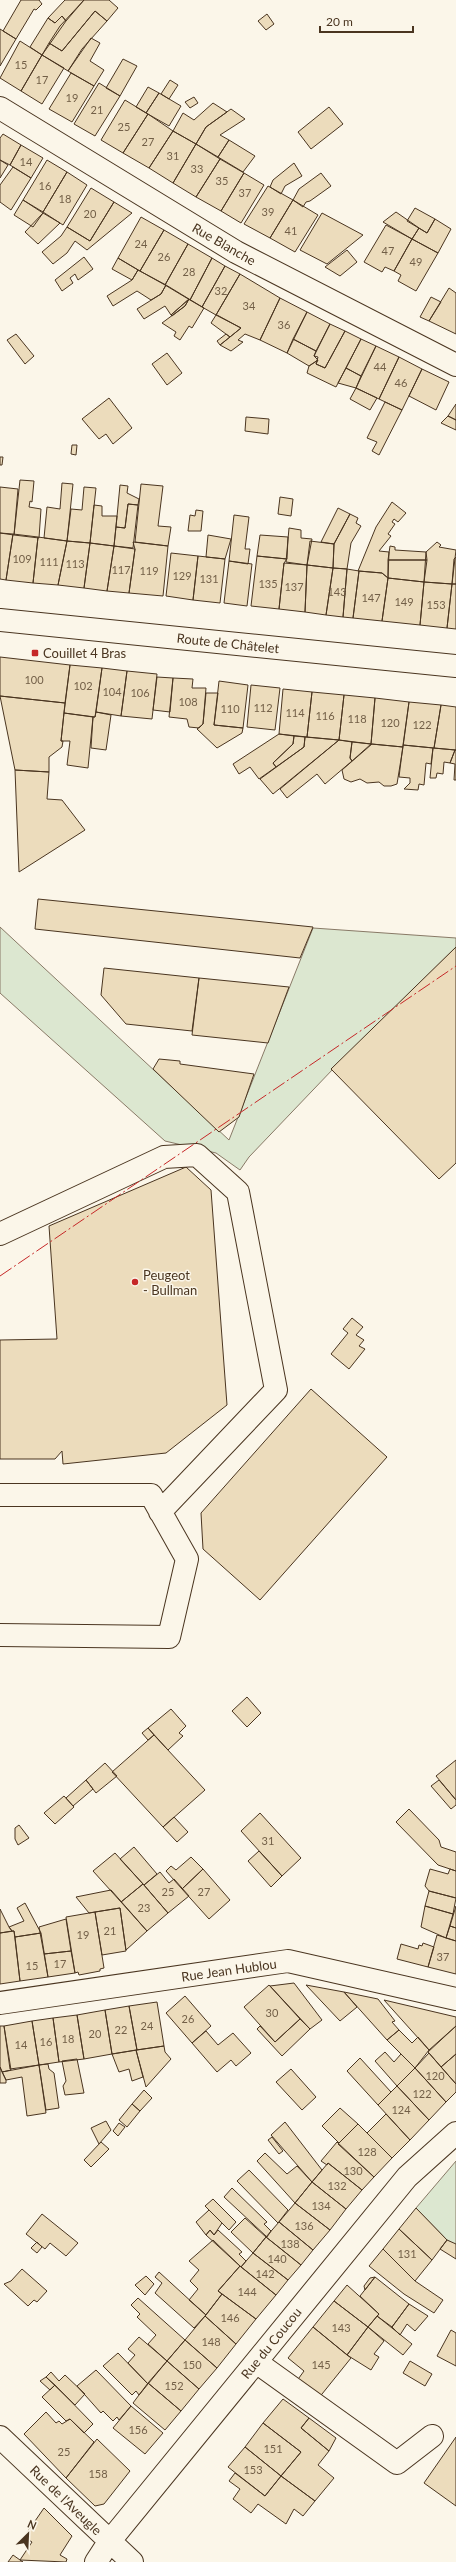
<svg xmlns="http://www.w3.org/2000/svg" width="456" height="2562" font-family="Lato,sans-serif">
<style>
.green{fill:#dce7d0;stroke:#887966}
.building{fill:#ecdcbc;stroke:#4a3520}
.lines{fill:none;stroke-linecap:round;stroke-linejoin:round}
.minor-casing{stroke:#4a3520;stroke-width:24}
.major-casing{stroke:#4a3520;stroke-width:24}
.minor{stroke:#fbf6e9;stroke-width:22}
.major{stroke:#fbf6e9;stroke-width:22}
.power{stroke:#c62828;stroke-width:1;stroke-dasharray:14 3 2 3;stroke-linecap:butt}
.poi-dot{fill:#c62828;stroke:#fbf6e9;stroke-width:1.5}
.labels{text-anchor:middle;stroke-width:3;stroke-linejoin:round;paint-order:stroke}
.number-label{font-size:11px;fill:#725f47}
.street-label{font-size:13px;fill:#4a3520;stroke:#fbf6e9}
.poi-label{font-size:13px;fill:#4a3520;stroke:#fbf6e9;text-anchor:start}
</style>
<rect width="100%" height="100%" fill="#fbf6e9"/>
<path class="green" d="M0,927L229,1140L313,928L456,938V947L334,1068L249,1157L240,1170L216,1153L165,1141L0,993Z
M456,2161V2245L447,2240L416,2208Z"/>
<path class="building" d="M21,0H39L42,4L36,10L34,9L16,39L3,31Z
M65,0H84L66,21L62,16L55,23L48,18Z
M109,0L118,8L107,21L95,11L62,51L49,43L60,26L84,0Z
M95,11L107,21L82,49L68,71L42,55L49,43L62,51Z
M267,14L274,24L266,30L258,21Z
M62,16L66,21L42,55L30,47L48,18L55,23Z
M0,29L16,39L0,66Z
M91,38L100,43L90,61L104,70L94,86L68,71Z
M20,41L42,55L21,91L0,78Z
M42,55L64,68L42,104L21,91Z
M123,59L137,66L120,96L106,88Z
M71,73L94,86L72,122L49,109Z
M170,80L178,85L169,99L161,94Z
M99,83L120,96L95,136L74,124Z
M148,87L159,93L146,113L136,107Z
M159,93L181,106L169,126L146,113Z
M194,97L198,103L190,108L185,102Z
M125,100L148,114L123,153L101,140Z
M213,103L227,112L206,127L196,144L173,131L183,113L194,120Z
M329,107L343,124L311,149L298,132Z
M231,109L245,119L220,135L229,140L218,157L196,144L206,127Z
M148,114L173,131L149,168L123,153Z
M173,131L196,144L173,183L149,168Z
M3,134L21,145L10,165L0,160V138Z
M229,140L255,156L243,172L218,157Z
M196,144L220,159L196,197L173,183Z
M21,145L43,158L31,178L10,165Z
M220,159L244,173L221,211L196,197Z
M0,160L8,165L0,178Z
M47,160L67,172L43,212L23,200Z
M294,163L302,176L285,186L281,194L270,187L273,180Z
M13,167L31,178L11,210L0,202V185Z
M67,172L87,185L63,225L43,212Z
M244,173L264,185L241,223L221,211Z
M321,173L331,186L310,201L306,202L303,207L293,200L299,189Z
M268,186L293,200L270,238L244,224Z
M91,188L114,202L90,241L67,227Z
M23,200L43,213L33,227L14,215Z
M293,200L318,215L295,252L270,238Z
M114,202L132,213L87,250L75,241L67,253L53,264L42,252L61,236L67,227L90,241Z
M415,208L435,219L427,233L407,221Z
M396,212L419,228L412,239L383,222Z
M43,213L60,223L38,244L25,232Z
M322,213L363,235L327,264L300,250Z
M141,217L164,230L140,271L118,258Z
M435,219L451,229L438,253L412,239L419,228L427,233Z
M386,225L412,239L394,271L385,267L382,272L364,262Z
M164,230L188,244L165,285L140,271Z
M412,239L438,253L416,291L398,281L401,275L394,271Z
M188,244L212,258L190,300L165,285Z
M347,250L357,262L340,276L325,267Z
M84,257L93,269L78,280L75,274L70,278L73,283L62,291L55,280Z
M118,258L138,270L132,280L112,269Z
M212,258L225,266L202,307L190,300Z
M225,266L240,274L216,315L202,307Z
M138,270L166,285L161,294L151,300L137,291L113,306L107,296L132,280Z
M240,274L280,298L260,340L245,334L238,340L243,342L231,351L220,345L241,328L216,315Z
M166,285L189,299L171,315L165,306L144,319L137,309L161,294Z
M449,288L456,293V334L429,321Z
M431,297L441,302L429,321L420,317Z
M280,298L307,312L287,353L260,340Z
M189,299L185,306L172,316L171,315Z
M189,299L204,308L192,328L189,326L180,340L174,336L176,332L162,323L185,306Z
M307,312L330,324L316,351L293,339Z
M216,315H217L241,328L230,337L211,323Z
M330,324L345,331L325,368L316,364L318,357L314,356Z
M345,331L361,339L336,387L307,373L309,366L318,360L316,364L325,368Z
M16,334L34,356L25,364L7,340Z
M226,334L230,337L220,345L217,341Z
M293,339L316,351L314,356L318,360L309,366L287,353Z
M361,339L376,346L361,376L346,368Z
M376,346L399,357L379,399L356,388Z
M167,353L182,373L167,385L152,364Z
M399,357L422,369L402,410L379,399Z
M346,368L361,376L356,388L338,383Z
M422,369L449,382L436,410L409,396Z
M356,388L377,398L370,410L350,399Z
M109,398L132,428L113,444L106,434L99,439L82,419Z
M385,402L402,410L379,455L372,451L377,442L367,438Z
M456,404V420L448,416Z
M448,416L456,420V430L441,423Z
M246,417L269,419L268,434L245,431Z
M72,445H77L76,455L71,454Z
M0,457H3L2,465H0Z
M20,480L34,481L32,502L30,501L29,507L41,509L39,538L14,535Z
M62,483L73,484L67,541L44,538L47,507L60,509Z
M141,484L163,486L158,526L171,527L168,546L135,542Z
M120,485L128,486L127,493L139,499L138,505L128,504L125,528L116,527Z
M0,487L18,489L14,535L0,533Z
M84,487L96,488L90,543L67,541L71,509L82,510Z
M280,497L293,499L291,516L278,514Z
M392,502L406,513L398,522L394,519L392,522L395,524L388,534L391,536L379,551L389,552L388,578L382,573L358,571L376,527Z
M128,504L138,505L133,548L114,546L116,527L125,528Z
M94,505L102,506V516H117L114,546L90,543Z
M338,508L350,514L334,544L321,542Z
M196,510L203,511L201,531H188L190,515L195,516Z
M350,514L358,518L356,523L361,526L351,543L347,569L333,568L334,544Z
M234,515L249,517L245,549H250L248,564L229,561Z
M289,528L301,530V538L312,539L307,565L286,562Z
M0,533L13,534L6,580L0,579Z
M13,534L38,537L33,583L6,580Z
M208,535L231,539L225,559L206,557Z
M260,535L288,537L287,559L257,556Z
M38,537L67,541L58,585L33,583Z
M67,541L90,543L84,588L58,585Z
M310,541L334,544L333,568L307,565Z
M133,542L168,546L163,596L129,593L135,549Z
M437,542L441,545L439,547L456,550L452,584L424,582L426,552Z
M90,543L114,546L107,591L84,588Z
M114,546L135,549L129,593L107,591Z
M390,546L395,547V550L426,552L427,560H388Z
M171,553L198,556L193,600L166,596Z
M198,556L225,559L220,603L193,600Z
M257,556L287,559L284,563L279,609L251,606Z
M456,557V584H452L454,559Z
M388,560H427L424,582L388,578Z
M229,561L252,564L247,606L224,603Z
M284,563L307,565L305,612L279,609Z
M307,565L333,568L326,615L305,612Z
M333,568L347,569L343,617L326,615Z
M347,569L359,571L353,618L343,617Z
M359,571L382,573L388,578L382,621L353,618Z
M388,578L424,582L420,625L382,621Z
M424,582L452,584L447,628L420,625Z
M452,584H456V629L447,628Z
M0,657L70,665L65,703L0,696Z
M70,665L102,668L95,717L64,713Z
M102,668L127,671L121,716L96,712Z
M127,671L157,674L152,719L121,716Z
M157,677L173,678L170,712L153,710Z
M173,678L193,679L192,688H206L203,724L199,728L189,727L187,719L169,717Z
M219,681L248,685L243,728L214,725Z
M251,685L280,688L275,730L247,727Z
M283,689L312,692L307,737L279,734Z
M312,692L344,695L339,740L307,737Z
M206,693H218L214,725L243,728L242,733L217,748L197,729L203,724Z
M344,695L375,698L371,744L339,740Z
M0,696L65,703L61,741H63L62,747L49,757V772L15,770Z
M375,698L409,702L403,747L371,744Z
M409,702L441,705L434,748L403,745Z
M441,705L456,707V750L434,748Z
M96,712L111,715L106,750L91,748L93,717H95Z
M64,713L93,717L88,768L67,765L70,741H61Z
M279,734L294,736L293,744L273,763L276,767L259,779L250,767L239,774L233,764Z
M294,736L305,737L304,747L276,767L273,763L293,744Z
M305,737L339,740L273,794L260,779L304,747Z
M339,740L352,742L350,758L352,761L325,784L317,774L287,798L280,789Z
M352,742L371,744L352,761L350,758Z
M372,744L403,747L397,784L391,786H384L379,782L367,783L360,779L351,782L344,779L342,770Z
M403,745L433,748L431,764L426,763L424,785L419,784L418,790L404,789L410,783V778L399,777Z
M433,748L455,750L450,763L444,762L443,774L437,773L436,778H430Z
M455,750H456V780H454L455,764L450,763Z
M15,770L49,772L47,799L62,800L85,830L19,872Z
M38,899L313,927L300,958L35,929Z
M456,947V1163L439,1179L331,1069Z
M104,968L199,978L192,1031L126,1024L101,995Z
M199,978L289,987L268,1043L192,1035Z
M159,1059L180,1061V1064L254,1074L239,1117L219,1132L153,1069Z
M186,1167L211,1190L227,1405L166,1453L63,1464L62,1451L55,1459H0V1340L57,1339L49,1226Z
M352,1318L363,1327L356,1335L364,1340L359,1346L365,1349L349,1369L331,1354L348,1333L343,1329Z
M311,1389L387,1457L260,1600L203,1549L201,1513Z
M247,1697L261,1713L247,1727L232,1711Z
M171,1709L186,1726L179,1733L183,1736L168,1750L148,1728Z
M148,1728L154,1735L148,1740L142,1733Z
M154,1735L205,1790L163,1827L112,1772Z
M456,1760V1800L436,1776Z
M105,1763L117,1776L96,1793L86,1780Z
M86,1780L93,1789L73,1806L66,1798Z
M439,1780L456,1800V1805L451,1809L431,1786Z
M64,1796L74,1807L55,1824L44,1813Z
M409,1809L439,1840L441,1847L456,1852V1871L438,1865L396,1822Z
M260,1813L301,1858L282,1876L241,1831Z
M174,1817L188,1832L177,1842L163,1827Z
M19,1825L29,1838L18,1845L15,1839V1828Z
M134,1847L157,1874L144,1885L120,1859Z
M259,1851L282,1876L271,1887L248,1861Z
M115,1853L143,1884L121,1902L93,1871Z
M191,1857L203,1869L182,1889L166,1871L171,1866L176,1870Z
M203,1869L230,1900L209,1919L182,1889Z
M430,1869L448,1874L450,1869L456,1871V1898L429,1891L425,1886Z
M160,1872L169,1883L174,1879L189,1896L168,1913L144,1885Z
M143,1884L168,1913L147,1931L121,1902Z
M111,1890L147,1931L126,1950L120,1908L89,1913L76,1897Z
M429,1891L456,1898L453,1914L425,1906Z
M25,1903L41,1933L15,1937L14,1931H12L9,1927L24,1921L17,1908Z
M425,1906L453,1914L446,1938L421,1927Z
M456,1906V1928L450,1926Z
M120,1908L126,1951L102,1955L95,1912Z
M0,1909L9,1927L12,1931L0,1933Z
M95,1912L104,1968L100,1969V1971L79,1975L78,1972L75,1973L66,1917Z
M66,1919L71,1951L44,1954L39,1927Z
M450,1926L456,1928V1941L446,1938Z
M14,1931L20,1981L0,1984V1933Z
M41,1933L48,1977L20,1981L15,1937Z
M437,1935L456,1941V1974L428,1967Z
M423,1943L434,1947L428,1967L397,1959L401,1944L418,1949L419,1945L422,1946Z
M71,1951L75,1973L48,1977L44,1954Z
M294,1983L322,2020L310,2029L270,1986Z
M269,1985L300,2019L275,2042L244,2007Z
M306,1985L344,1992L357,2007L340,2021Z
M344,1992L378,1999L395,2021L392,2022L399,2030L387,2040Z
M185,1996L211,2026L192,2043L166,2013Z
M384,2000L456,2017V2026L429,2050Z
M157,2002L164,2046L137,2050L129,2006Z
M129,2006L137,2050L112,2054L105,2010Z
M105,2010L112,2054L84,2059L77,2015Z
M77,2015L84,2059L59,2062L53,2018Z
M53,2018L59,2062L39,2065L32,2021Z
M300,2019L310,2029L282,2056L257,2029L260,2026L275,2042Z
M32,2021L39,2065L10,2069L4,2026Z
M0,2026H4L11,2070L2,2072L0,2067Z
M456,2026V2054L441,2067L428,2052Z
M399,2030L412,2043L418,2037L429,2050L415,2068L387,2040Z
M206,2031L218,2045L233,2033L251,2053L236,2066L231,2060L217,2072L192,2043Z
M164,2046L165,2052L171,2059L146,2087L136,2050Z
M136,2050L143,2077L132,2081L129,2069L119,2072L112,2054Z
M385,2052L394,2062L401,2054L415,2068L397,2086L375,2061Z
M429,2053L456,2084V2092L446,2102L415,2068Z
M456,2054V2084L441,2067Z
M360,2058L391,2092L378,2105L347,2071Z
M77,2059L84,2093L65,2095L63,2086L66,2081L62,2061Z
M48,2064L49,2069L54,2073L59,2108L46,2110L39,2065Z
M39,2065L46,2113L27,2116L22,2077L6,2080L2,2072Z
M0,2067L6,2080V2083H0Z
M415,2068L446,2102L429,2120L397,2086Z
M291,2069L316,2097L302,2110L276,2082Z
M397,2086L429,2120L410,2140L378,2105Z
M144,2090L152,2098L140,2111L132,2104Z
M132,2104L140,2111L127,2127L119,2120Z
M340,2108L358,2124L339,2143L322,2126Z
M386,2114L410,2140L392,2158L367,2133Z
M106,2121L111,2130L99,2144L91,2128Z
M285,2122L322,2170L312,2182L271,2135Z
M119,2123L125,2127L118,2136L113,2131Z
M358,2124L392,2158L374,2177L338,2144Z
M272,2137L283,2151L279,2154L268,2140Z
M101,2142L109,2149L91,2167L84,2160Z
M337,2142L374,2177L362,2190L328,2163L327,2165L321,2161Z
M265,2153L287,2174L297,2166L312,2182L295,2203L257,2161Z
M328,2163L362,2190L346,2209L312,2182Z
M249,2170L288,2210L278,2223L237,2181Z
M312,2182L346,2209L330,2230L295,2203Z
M232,2188L267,2222L264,2224L271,2231L267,2237L224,2197Z
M213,2199L236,2222L229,2230L205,2206Z
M295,2203L330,2230L313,2250L279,2222Z
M416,2208L447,2240L432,2260L399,2229Z
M209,2210L222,2223L214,2235L210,2230L206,2235L196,2222Z
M42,2214L78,2243L66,2256L50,2243L45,2249L26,2234Z
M245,2218L266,2237L253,2253L231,2232Z
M279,2222L313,2250L301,2265L266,2237Z
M399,2229L432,2260L415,2281L383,2249Z
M210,2230L214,2235L218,2230L242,2252L239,2254L246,2261L241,2267L206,2235Z
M266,2237L301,2265L288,2280L253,2253Z
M213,2240L240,2266L218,2291L222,2294L206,2315L189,2300L198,2289L190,2281L199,2270L189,2261Z
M447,2240L456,2244V2259L440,2249Z
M37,2242L42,2247L37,2253L31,2248Z
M383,2249L415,2281L443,2300L434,2313L404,2294L369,2266Z
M253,2253L288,2280L276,2295L241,2267Z
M240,2266L276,2295L256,2319L218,2291Z
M22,2269L47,2291L37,2302L34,2300L28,2306L4,2284L11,2281Z
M159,2272L206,2315L194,2328L155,2293L162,2283L155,2277Z
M146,2276L154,2284L145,2295L135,2285Z
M375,2277L409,2304L392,2327L377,2316L379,2314L360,2296Z
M375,2277L365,2290L364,2286L370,2278Z
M347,2285L379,2314L368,2327L334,2301Z
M222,2294L256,2319L236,2344L205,2316Z
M138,2298L185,2340L167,2361L148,2344L156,2335L137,2317L140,2314L131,2305Z
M334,2301L368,2327L347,2355L313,2327Z
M409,2304L428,2316L415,2331L407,2324L400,2335L392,2327Z
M205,2316L236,2344L217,2368L185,2340Z
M377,2316L412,2344L403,2355L368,2327Z
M313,2327L351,2358L318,2399L296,2382L304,2371L288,2358Z
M368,2327L384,2341L374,2354L379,2357L371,2370L347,2355Z
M451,2330L456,2333V2366L437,2356Z
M139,2337L167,2361L148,2384L128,2363L135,2355L128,2349Z
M185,2340L217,2368L199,2389L167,2361Z
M118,2353L148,2384L139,2395L136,2391L132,2395L103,2366Z
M167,2361L199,2389L181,2411L148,2383Z
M410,2361L432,2374L425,2386L403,2373Z
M96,2370L131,2406L119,2420L117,2417L113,2421L103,2411L101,2413L77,2386Z
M51,2372L59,2381L65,2375L85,2394L75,2405L46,2377Z
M46,2377L55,2385L50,2390L40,2381Z
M148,2383L181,2411L165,2430L133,2403Z
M55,2385L93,2424L84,2433L70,2419L66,2421L42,2397Z
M283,2399L309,2418L301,2428L329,2451L318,2465L334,2478L315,2501L281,2476L301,2452L263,2423Z
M131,2406L163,2433L145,2454L113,2428Z
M46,2412L56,2423L59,2421L62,2424L70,2419L94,2442L66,2478L24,2434Z
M309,2418L336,2438L329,2451L301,2428Z
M263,2423L301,2452L281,2476L245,2447Z
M456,2437V2506L424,2483Z
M97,2439L130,2471L104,2504L95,2506L66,2478Z
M245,2447L281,2476L265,2496L228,2467Z
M235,2473L265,2496L281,2476L315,2501L303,2516L294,2509L286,2524L258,2504L251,2513L233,2499L240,2489L229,2481Z
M44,2508L72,2536L60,2555L67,2559L66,2562L20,2560L32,2542L24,2537Z
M13,2555L20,2560L23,2562H8Z"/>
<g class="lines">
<g class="minor-casing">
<path id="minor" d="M0,108L236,252L456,365
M0,1234L164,1157L197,1155L238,1192L276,1390L160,1512
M0,1495H151L187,1559L169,1637L0,1635
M0,2003L288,1961L456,1999
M256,2362L397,2463L432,2436
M0,2437L132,2562
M96,2562L109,2542L407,2177L456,2133"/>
</g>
<g class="major-casing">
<path id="major" d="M0,620L456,666"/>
</g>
<use href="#minor" class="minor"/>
<use href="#major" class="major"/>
<path class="power" d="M0,1276L456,966"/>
</g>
<g class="poi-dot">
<rect x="31" y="649" width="8" height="8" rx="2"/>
<circle cx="135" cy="1282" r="4"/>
</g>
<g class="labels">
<g class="number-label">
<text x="21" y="69">15</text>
<text x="42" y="84">17</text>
<text x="72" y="102">19</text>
<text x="97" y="114">21</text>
<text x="124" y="131">25</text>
<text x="148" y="146">27</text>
<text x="173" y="160">31</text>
<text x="26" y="166">14</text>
<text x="197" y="173">33</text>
<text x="222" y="185">35</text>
<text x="45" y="190">16</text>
<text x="245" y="197">37</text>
<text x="65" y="203">18</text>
<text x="268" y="216">39</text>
<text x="90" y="218">20</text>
<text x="291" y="235">41</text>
<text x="141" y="248">24</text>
<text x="388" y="255">47</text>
<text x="164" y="261">26</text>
<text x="416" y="266">49</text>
<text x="189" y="276">28</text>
<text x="221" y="295">32</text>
<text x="249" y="310">34</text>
<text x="284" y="329">36</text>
<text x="380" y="371">44</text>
<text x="401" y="387">46</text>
<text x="22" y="563">109</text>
<text x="49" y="566">111</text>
<text x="75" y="568">113</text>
<text x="121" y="574">117</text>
<text x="149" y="575">119</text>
<text x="182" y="580">129</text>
<text x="209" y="583">131</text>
<text x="268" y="588">135</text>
<text x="294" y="591">137</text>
<text x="337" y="596">143</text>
<text x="371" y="602">147</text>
<text x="404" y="606">149</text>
<text x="436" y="609">153</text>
<text x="34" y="684">100</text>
<text x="83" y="690">102</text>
<text x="112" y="696">104</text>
<text x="140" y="697">106</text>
<text x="188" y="706">108</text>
<text x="263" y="712">112</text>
<text x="230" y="713">110</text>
<text x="295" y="717">114</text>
<text x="325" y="720">116</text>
<text x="357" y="723">118</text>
<text x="390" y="727">120</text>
<text x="422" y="729">122</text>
<text x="268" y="1845">31</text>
<text x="168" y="1896">25</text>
<text x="204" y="1896">27</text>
<text x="144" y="1912">23</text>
<text x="110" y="1935">21</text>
<text x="83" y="1939">19</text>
<text x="443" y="1961">37</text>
<text x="60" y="1968">17</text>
<text x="32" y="1970">15</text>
<text x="272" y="2017">30</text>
<text x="188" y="2023">26</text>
<text x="147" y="2030">24</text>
<text x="121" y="2034">22</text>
<text x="95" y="2038">20</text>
<text x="68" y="2043">18</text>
<text x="46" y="2046">16</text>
<text x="21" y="2049">14</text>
<text x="435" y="2080">120</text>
<text x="422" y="2098">122</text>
<text x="401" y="2114">124</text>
<text x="367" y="2156">128</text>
<text x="353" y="2175">130</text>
<text x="337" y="2190">132</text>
<text x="321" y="2210">134</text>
<text x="304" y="2230">136</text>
<text x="290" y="2248">138</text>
<text x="407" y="2258">131</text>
<text x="277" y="2263">140</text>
<text x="265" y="2278">142</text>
<text x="247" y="2296">144</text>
<text x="230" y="2322">146</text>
<text x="341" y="2332">143</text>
<text x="211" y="2346">148</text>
<text x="192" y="2369">150</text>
<text x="321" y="2369">145</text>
<text x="174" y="2390">152</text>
<text x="138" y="2434">156</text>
<text x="273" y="2453">151</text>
<text x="64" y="2456">25</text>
<text x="253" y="2474">153</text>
<text x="98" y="2478">158</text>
</g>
<g class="street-label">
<text transform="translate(224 244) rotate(30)" y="5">Rue Blanche</text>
<text transform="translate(228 643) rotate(6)" y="5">Route de Châtelet</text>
<text transform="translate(229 1970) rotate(-8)" y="5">Rue Jean Hublou</text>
<text transform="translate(271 2343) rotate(-51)" y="5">Rue du Coucou</text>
<text transform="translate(66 2500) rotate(44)" y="5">Rue de l'Aveugle</text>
</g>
<g class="poi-label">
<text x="43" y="658">Couillet 4 Bras</text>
<text x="143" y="1280">Peugeot<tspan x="143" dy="15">- Bullman</tspan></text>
</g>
</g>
<g transform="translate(28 2534) rotate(24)" stroke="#fbf6e9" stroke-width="3" paint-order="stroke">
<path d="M0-3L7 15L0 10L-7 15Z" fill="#4a3520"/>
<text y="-6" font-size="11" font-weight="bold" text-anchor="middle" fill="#4a3520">N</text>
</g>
<path d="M320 26v6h93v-6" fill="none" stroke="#4a3520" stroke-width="2"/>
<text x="326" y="26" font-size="12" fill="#4a3520" stroke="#fbf6e9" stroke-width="3" paint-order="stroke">20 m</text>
</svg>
